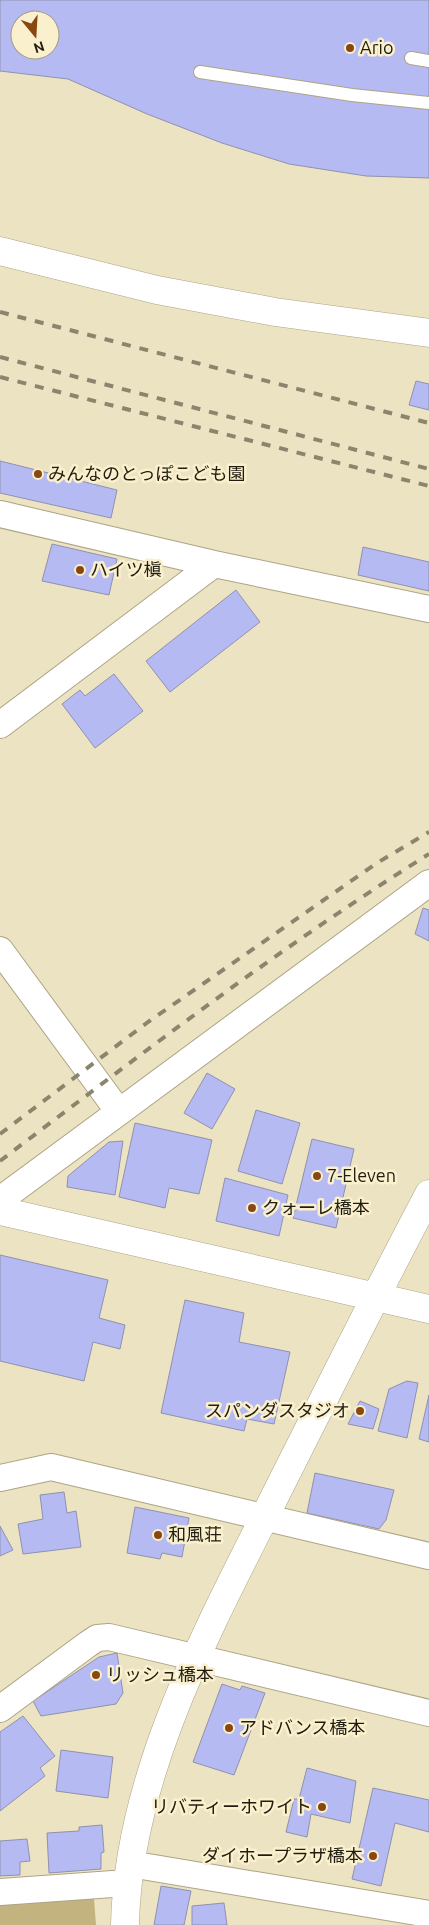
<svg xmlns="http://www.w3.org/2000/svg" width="429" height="1925" font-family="Ubuntu,'Noto Sans JP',sans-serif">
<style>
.green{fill:#c3b37e}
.building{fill:#b6baf3;stroke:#8f91af;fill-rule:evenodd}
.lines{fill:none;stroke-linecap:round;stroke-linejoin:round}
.service-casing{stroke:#ada485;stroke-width:14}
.minor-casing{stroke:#ada485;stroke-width:28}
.tertiary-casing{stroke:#ada485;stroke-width:29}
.service{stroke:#fff;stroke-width:12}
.minor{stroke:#fff;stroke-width:26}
.tertiary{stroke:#fff;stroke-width:28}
.rail{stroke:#8c856e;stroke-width:4;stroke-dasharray:9 9;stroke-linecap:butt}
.poi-dot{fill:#894812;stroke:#faf0ce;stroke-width:2}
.labels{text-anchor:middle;stroke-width:5;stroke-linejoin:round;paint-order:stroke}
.poi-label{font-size:18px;fill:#201c10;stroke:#faf0ce;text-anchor:start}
</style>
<rect width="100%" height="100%" fill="#ece3c2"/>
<path class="green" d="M57,1898L94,1899L96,1925H0V1902Z"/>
<path class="building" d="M0,0H429V178L366,176L289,164L222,143L147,114L68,79L0,71ZM20,20H50V50H20Z
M416,381L429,384V410L409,405Z
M0,461L117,490L111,518L0,493Z
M52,544L117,559L109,595L42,581Z
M363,547L429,562V591L358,575Z
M236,590L260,622L170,692L146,661Z
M114,674L143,711L95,748L62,704L80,690L85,696Z
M423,908L429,910V941L415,934Z
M207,1073L235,1089L212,1129L184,1113Z
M256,1110L300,1123L282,1184L238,1171Z
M135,1123L212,1140L199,1194L169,1188L165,1208L119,1197Z
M312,1139L354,1149L336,1228L293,1218Z
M123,1141L115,1195L67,1187L68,1176L109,1142Z
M225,1178L288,1195L279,1236L216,1221Z
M0,1255L108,1280L99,1318L125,1325L120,1349L93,1342L84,1381L0,1361Z
M185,1300L244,1313L239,1342L290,1352L274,1424L247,1419L244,1431L161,1413Z
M407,1381L418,1383L407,1438L378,1431L389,1389Z
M429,1395V1442L419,1439Z
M360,1401L379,1409L373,1429L348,1424Z
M315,1473L394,1490L386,1520L379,1529L307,1513Z
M64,1492L67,1513L76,1511L81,1547L23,1554L18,1524L43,1519L40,1495Z
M135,1507L189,1518L182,1557L162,1553L160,1559L127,1553Z
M0,1526L13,1550L0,1556Z
M117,1653L123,1693L116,1704L41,1716L33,1701L99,1657Z
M222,1684L240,1690L242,1686L265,1693L234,1775L193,1762Z
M23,1716L55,1756L40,1768L45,1776L0,1811V1732Z
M61,1750L113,1757L108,1798L56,1791Z
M307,1768L356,1781L350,1823L311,1814L307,1837L286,1832L294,1799H299Z
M373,1788L429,1800V1832L395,1823L381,1886L352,1879Z
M102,1825L104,1852L101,1853V1869L49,1873L47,1833L79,1831V1827Z
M27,1839L30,1861L20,1862V1875L0,1876V1841Z
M161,1886L191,1891L184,1925H154Z
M224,1903L227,1925H192V1906Z"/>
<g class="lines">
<g class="service-casing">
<path id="service" d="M411,58L429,61
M200,72L352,95L429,103"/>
</g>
<g class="minor-casing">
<path id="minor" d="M0,514L214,564L429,609
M0,725L214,564
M0,950L119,1112
M0,1200L429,883
M0,1478L51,1467L429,1556
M0,1709L88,1644L97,1638L109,1637L429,1713
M130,1864L429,1914
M0,1892L127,1883"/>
</g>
<g class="tertiary-casing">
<path id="tertiary" d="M0,251L157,290L275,312L429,333
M0,1211L429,1309
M125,1925C128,1772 211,1624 278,1490C328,1391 377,1292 429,1194"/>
</g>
<use href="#service" class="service"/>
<use href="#minor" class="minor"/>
<use href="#tertiary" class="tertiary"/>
<path class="rail" d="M0,312L429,423
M0,357L429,469
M0,377L429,486
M0,1134L148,1022L377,863L429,832
M0,1161C140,1055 280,947 429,854"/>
</g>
<g class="poi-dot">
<circle cx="350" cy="48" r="5"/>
<circle cx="38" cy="474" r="5"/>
<circle cx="80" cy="570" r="5"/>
<circle cx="317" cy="1176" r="5"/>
<circle cx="252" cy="1208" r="5"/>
<circle cx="360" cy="1411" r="5"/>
<circle cx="158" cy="1535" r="5"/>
<circle cx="96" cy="1675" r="5"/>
<circle cx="229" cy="1728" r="5"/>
<circle cx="322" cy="1807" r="5"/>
<circle cx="373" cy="1856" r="5"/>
</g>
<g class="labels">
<g class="poi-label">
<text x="360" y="54">Ario</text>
<text x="48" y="480">みんなのとっぽこども園</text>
<text x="90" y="576">ハイツ槇</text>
<text x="327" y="1182">7-Eleven</text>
<text x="262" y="1214">クォーレ橋本</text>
<text x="350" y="1417" text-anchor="end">スパンダスタジオ</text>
<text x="168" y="1541">和風荘</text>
<text x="106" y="1681">リッシュ橋本</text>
<text x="239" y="1734">アドバンス橋本</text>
<text x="312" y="1813" text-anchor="end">リバティーホワイト</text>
<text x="363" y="1862" text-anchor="end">ダイホープラザ橋本</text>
</g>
</g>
<g transform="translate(35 35) rotate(162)"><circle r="24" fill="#faf0ce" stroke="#a39b82"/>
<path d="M0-4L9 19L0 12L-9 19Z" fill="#894812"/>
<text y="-8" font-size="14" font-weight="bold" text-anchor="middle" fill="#201c10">N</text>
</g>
</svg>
